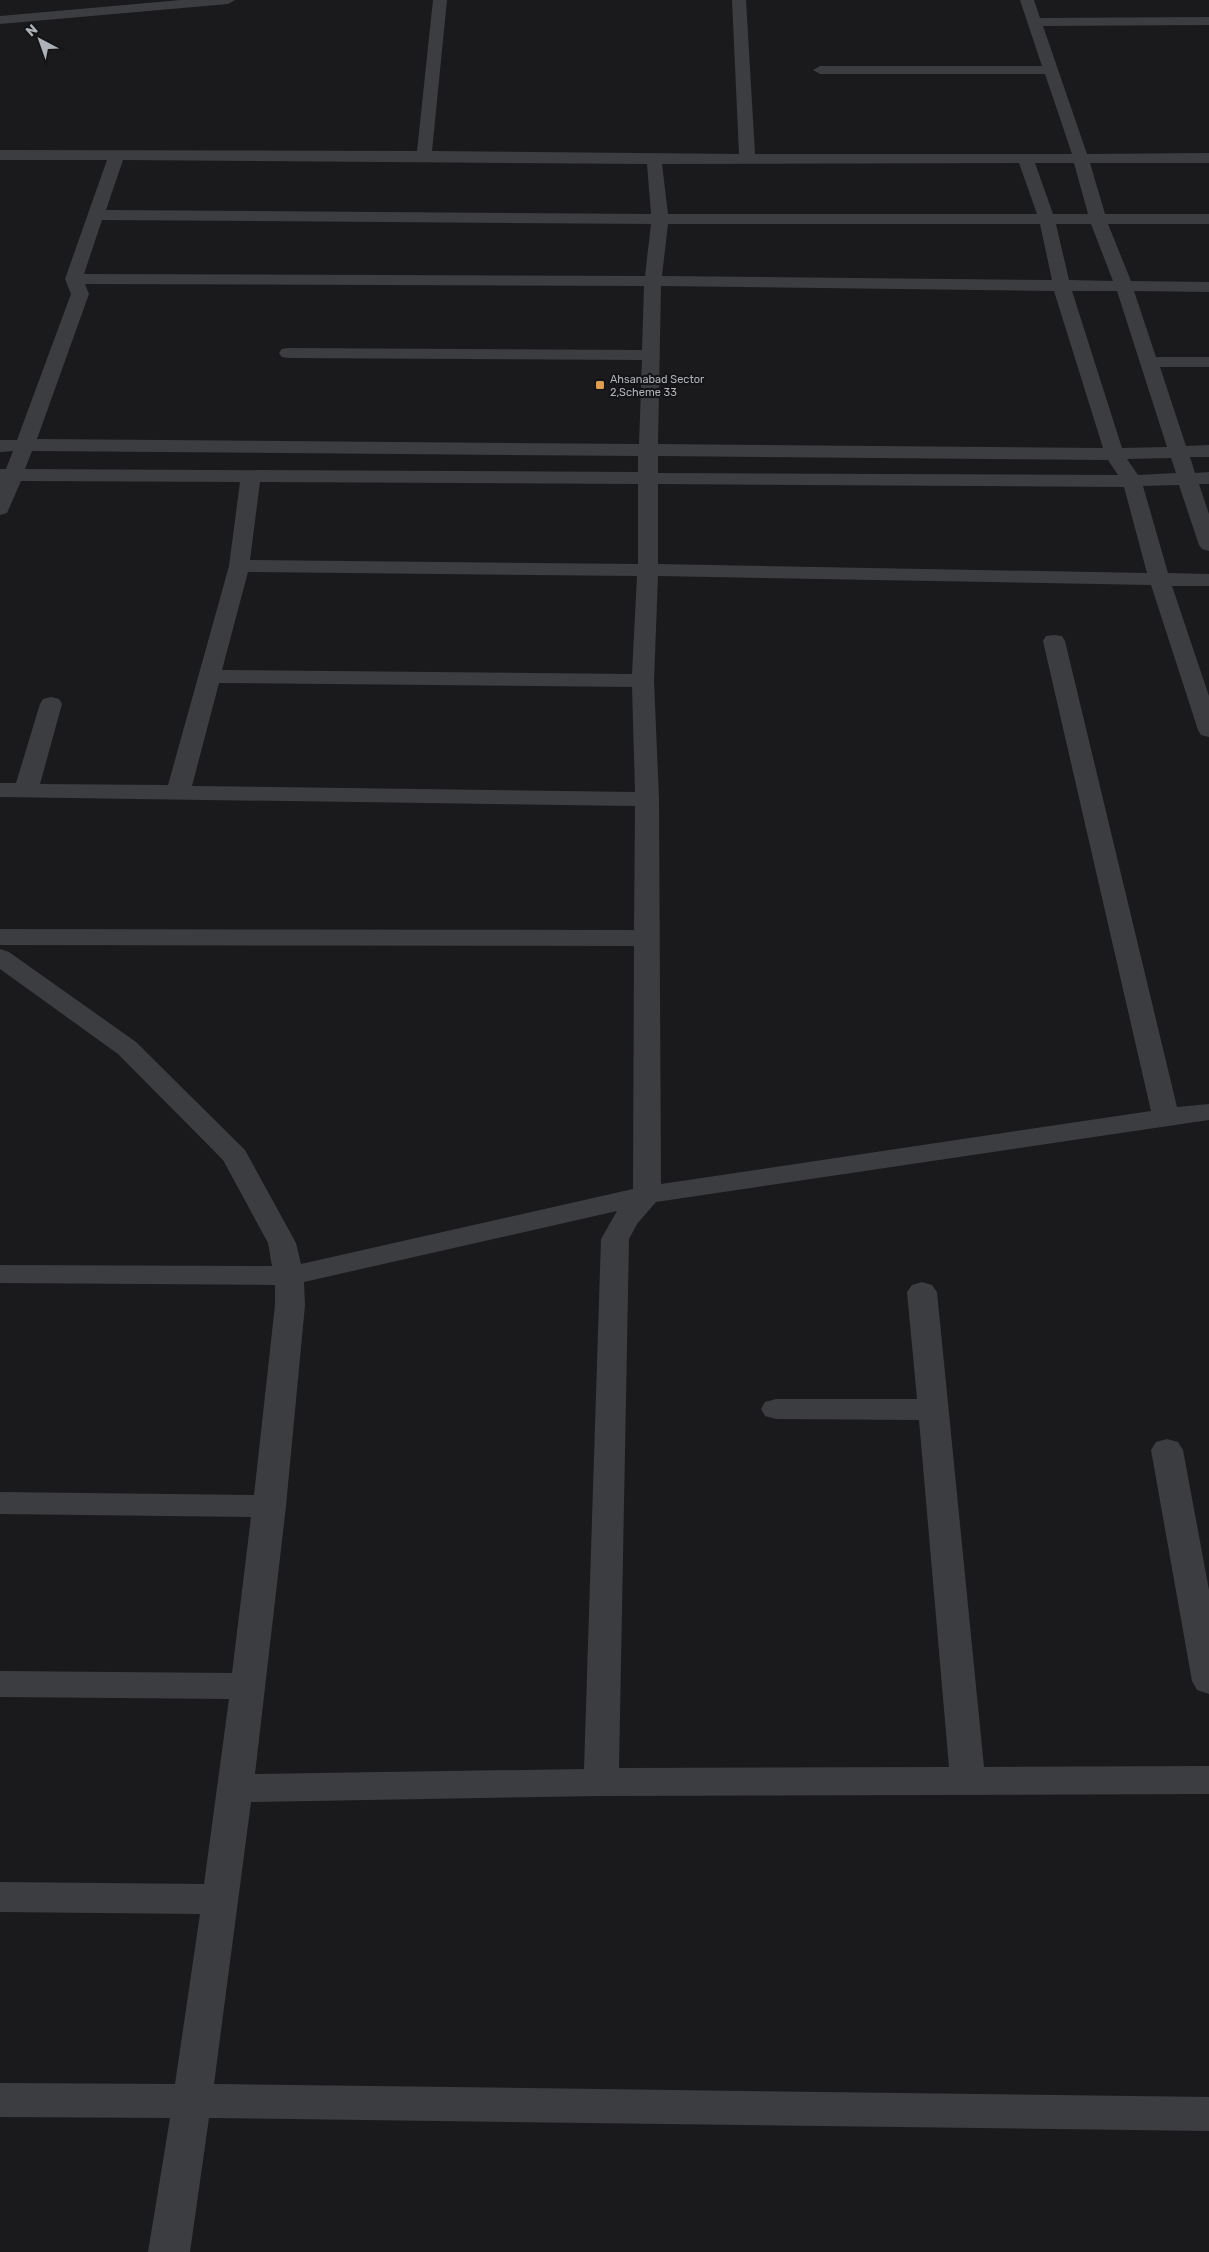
<svg xmlns="http://www.w3.org/2000/svg" width="1209" height="2252" font-family="Rubik,sans-serif">
<style>
.lines{fill:none;stroke-linecap:round;stroke-linejoin:round}
.minor{fill:#3c3d41;fill-rule:evenodd}
.poi-dot{fill:#df9e4f;stroke:#151517;stroke-width:2}
.labels{text-anchor:middle;stroke-width:4.5;stroke-linejoin:round;paint-order:stroke}
.far-poi-label{font-size:11px;fill:#aeb3ba;stroke:#151517;text-anchor:start}
</style>
<rect width="100%" height="100%" fill="#1a1a1c"/>
<g class="lines">
<path class="minor" d="M181,0H235L228,4L0,24V16Z
M433,0H447L432,151L739,154L732,0H746L755,154H1072L1045,74H820L813,70L820,66H1042L1020,0H1034L1040,18L1209,17V25L1043,26L1087,154L1209,153V163H1090L1105,214H1209V224H1108L1131,281L1209,282V292L1134,291L1156,357H1209V367H1160L1186,446L1209,445V457H1190L1195,473L1209,472V484H1199L1209,514V551L1202,549L1199,545L1179,485L1143,486L1168,573L1209,574V586H1172L1209,696V737L1201,735L1198,730L1151,585L658,576L654,681L659,799L661,1184L1151,1111L1043,641L1046,636L1054,635L1062,636L1065,641L1177,1107L1209,1104V1120L656,1202L637,1224L629,1239L619,1768L949,1767L919,1420L776,1419L765,1416L761,1409L765,1402L776,1399H917L907,1292L912,1285L922,1282L932,1285L937,1292L984,1767L1209,1766V1794L601,1796L251,1802L214,2084L1209,2097V2131L209,2118L190,2252H148L170,2118L0,2117V2083L175,2084L200,1914L0,1912V1882L204,1884L229,1699L0,1697V1671L232,1673L251,1517L0,1514V1492L254,1495L275,1305V1285L0,1283V1265L272,1266L268,1243L223,1160L118,1054L0,969V949L9,952L136,1042L245,1150L296,1243L301,1264L633,1189L634,946L0,945V929L634,930L635,806L0,797V783H16L40,704L43,699L51,697L59,699L62,704L40,784L168,785L229,566L240,482L21,481L7,513L0,515V469H6L13,451L0,452V440H17L71,294L65,279L107,160H0V150L417,151ZM123,160L647,164L651,214L106,210ZM1019,163L1037,214H668L662,164ZM1035,163H1074L1088,214H1053ZM102,220L651,224L645,276L84,274ZM668,224H1040L1052,280L662,276ZM1056,224H1091L1113,281L1069,280ZM85,284L644,286L642,350L288,348L282,349L279,353L282,357L288,358L642,360L639,444L37,439L89,294ZM661,286L1054,291L1103,448L658,444ZM1072,291H1117L1167,447L1122,448ZM32,451L638,456V472L25,469ZM658,456L1108,460L1118,475L658,473ZM1171,458L1176,473L1138,475L1127,459ZM260,482L638,484V564L250,560ZM658,484L1124,487L1147,573L658,564ZM248,572L637,576L632,674L222,670ZM219,683L632,687L635,792L192,786ZM617,1211L601,1239L584,1769L255,1774L286,1506L305,1305L304,1282Z
M1167,1439L1178,1442L1183,1450L1209,1590V1694L1197,1690L1192,1681L1151,1450L1156,1442Z"/>
</g>
<rect class="poi-dot" x="595" y="380" width="10" height="10" rx="2.5"/>
<g class="labels">
<g class="far-poi-label">
<text x="610" y="383">Ahsanabad Sector<tspan x="610" dy="13">2,Scheme 33</tspan></text>
</g>
</g>
<g transform="translate(40 40) rotate(319)" stroke="#151517" stroke-width="4" paint-order="stroke">
<path d="M0-4L9 19L0 12L-9 19Z" fill="#aeb3ba"/>
<text y="-8" font-size="14" font-weight="bold" text-anchor="middle" fill="#aeb3ba">N</text>
</g>
</svg>
